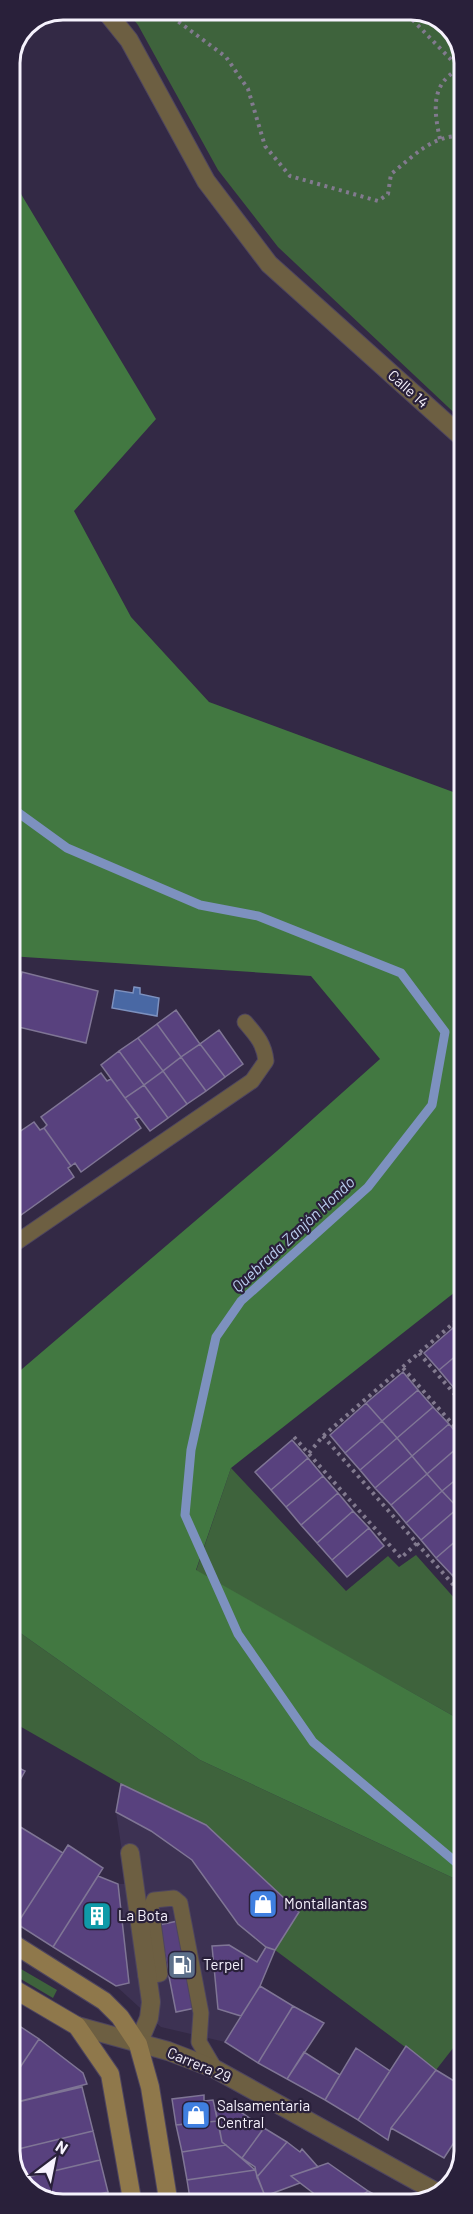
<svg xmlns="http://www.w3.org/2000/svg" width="473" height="2214" font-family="Barlow,sans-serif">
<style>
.built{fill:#3d3253}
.green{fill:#3e633c}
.forest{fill:#427841}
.water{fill:#4968a4;stroke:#7d91bf;stroke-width:1.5}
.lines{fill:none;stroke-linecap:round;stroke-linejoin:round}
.stream{stroke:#7d91bf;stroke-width:9}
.building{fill:#58417e;stroke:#7f7595;stroke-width:1.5}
.service-casing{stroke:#4e455f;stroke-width:17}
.minor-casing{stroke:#4e455f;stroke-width:20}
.tertiary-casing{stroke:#4e455f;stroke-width:20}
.secondary-casing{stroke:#4e455f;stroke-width:20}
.path{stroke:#827a8f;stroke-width:4;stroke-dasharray:3 4.5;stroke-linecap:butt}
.service{stroke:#6d5f42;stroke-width:15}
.minor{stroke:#6d5f42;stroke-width:18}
.tertiary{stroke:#6d5f42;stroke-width:18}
.secondary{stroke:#8f784b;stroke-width:18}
.labels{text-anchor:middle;stroke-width:4.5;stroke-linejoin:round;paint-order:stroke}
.street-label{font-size:15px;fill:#f6f2fd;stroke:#29203a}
.poi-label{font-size:15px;fill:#f6f2fd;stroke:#29203a;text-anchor:start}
.water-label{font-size:16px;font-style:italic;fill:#bbcef0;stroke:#29203a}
.rim{fill:none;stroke:#f6f2fd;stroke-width:3}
</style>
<rect width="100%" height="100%" fill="#332945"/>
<path class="built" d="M121,1784L206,1825L299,1912L275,1950L260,1986L225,2042L161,2027L116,1986L129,1983L118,1884H127L116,1812Z"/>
<path class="green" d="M125,9H417L448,25L463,56L464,422L278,247L218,170L138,25Z
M231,1468L346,1591L388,1556L399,1567L416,1555L464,1609V1722L196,1571Z
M9,1625L200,1760L464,1883V2034L436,2070L275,1950L299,1912L206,1825L121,1784L9,1720Z
M9,1962L57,1990L53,1998L9,1972Z"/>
<path class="forest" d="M9,174L156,419L74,511L131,617L209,702L464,796V1285L231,1468L196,1570L464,1722V1883L200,1760L9,1625V1578L16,1564L15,1375L277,1151L380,1059L311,976L9,956Z"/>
<path class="water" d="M134,987L140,988V994L159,998L157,1016L112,1008L115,990L133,993Z"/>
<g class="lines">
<path class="stream" d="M9,806L67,848L200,905L258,916L401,973L445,1032L432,1105L368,1187L241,1301L216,1337L191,1450L185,1515L238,1634L313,1742L464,1869"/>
</g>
<path class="building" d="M22,972L98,991L86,1043L10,1025Z
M176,1010L200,1044L181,1057L157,1024Z
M157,1024L181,1057L163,1071L138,1038Z
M219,1030L243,1064L225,1077L200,1044Z
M138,1038L163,1071L144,1085L119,1051Z
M200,1044L225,1077L206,1091L181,1057Z
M119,1051L144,1085L125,1098L101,1065Z
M181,1057L206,1091L187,1104L163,1071Z
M163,1071L187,1104L168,1118L144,1085Z
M101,1073L107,1081L111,1079L139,1117L135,1119L141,1128L81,1172L75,1163L71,1166L44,1128L47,1125L41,1117Z
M144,1085L168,1118L150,1131L125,1098Z
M34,1122L40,1130L44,1128L71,1166L68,1168L74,1177L14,1220L9,1214V1139Z
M461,1321L464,1325V1349L439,1370L424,1353Z
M464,1349V1380L454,1388L439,1370Z
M403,1372L418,1390L382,1421L366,1403Z
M464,1380V1398L454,1388Z
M418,1390L433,1407L397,1438L382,1421Z
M366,1403L382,1421L345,1453L330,1435Z
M433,1407L449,1424L412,1456L397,1438Z
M382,1421L397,1438L360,1470L345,1453Z
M449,1424L464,1442L427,1474L412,1456Z
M397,1438L412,1456L375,1488L360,1470Z
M292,1440L308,1458L271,1490L255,1472Z
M464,1442V1473L442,1491L427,1474Z
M412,1456L427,1474L391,1505L375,1488Z
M308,1458L323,1476L286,1507L271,1490Z
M464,1473V1503L458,1508L442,1491Z
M427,1474L442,1491L406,1523L391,1505Z
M323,1476L338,1493L301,1525L286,1507Z
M442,1491L458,1508L421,1540L406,1523Z
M338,1493L353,1511L317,1543L301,1525Z
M458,1508L464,1516V1534L436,1558L421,1540Z
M353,1511L369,1528L332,1560L317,1543Z
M369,1528L384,1546L347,1577L332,1560Z
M464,1534V1565L452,1575L436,1558Z
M464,1565V1589L452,1575Z
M9,1763L25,1771L9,1800Z
M121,1784L206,1825L299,1912L275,1950L266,1947L238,1924L192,1860L151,1831L116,1812Z
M9,1820L63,1853L17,1924L9,1919Z
M68,1845L103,1868L53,1947L17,1924Z
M98,1876L118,1884L129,1983L116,1986L53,1947Z
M187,1919L205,2006L176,2012L159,1925Z
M229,1945L257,1962L266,1947L275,1950L260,1986L241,2016L218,2009L212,1946Z
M260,1986L293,2006L258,2063L225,2042Z
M293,2006L324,2023L287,2079L258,2063Z
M15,2023L39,2039L9,2084V2032Z
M39,2039L83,2073L87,2084L9,2104V2084Z
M406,2046L436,2070L391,2128L388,2140L358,2120Z
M356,2048L390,2071L358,2120L325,2100Z
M304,2052L340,2075L325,2100L287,2079Z
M436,2070L464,2087V2127L444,2158L391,2128Z
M82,2087L93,2131L10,2151L9,2104Z
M204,2095V2101L213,2100L218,2121L176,2125L172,2099Z
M232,2106L264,2128L242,2158L222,2142L215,2109Z
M218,2121L222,2142L226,2145L182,2152L176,2125Z
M264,2128L287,2142L257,2177L255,2167L242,2158Z
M93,2131L100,2160L20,2179L10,2158V2151Z
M287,2142L300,2152L302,2149L318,2167L291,2176L300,2183L265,2196L257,2177Z
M226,2145L255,2170L187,2180L182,2152Z
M100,2160L108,2192L56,2205L25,2189L20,2179Z
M328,2163L368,2191L347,2205H329L291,2176Z
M255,2170L265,2196L219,2205H191L187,2180Z
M368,2191L392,2204L347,2205Z
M108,2192L111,2205H58Z
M274,2193L277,2205H219L265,2196Z"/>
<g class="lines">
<g class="service-casing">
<path id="service" d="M9,1241L17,1242L252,1081L266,1061C264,1043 256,1035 245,1022
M146,1976L160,1974L151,1907L154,1900L174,1898L180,1903L201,2013L199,2042L215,2069"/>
</g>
<g class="minor-casing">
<path id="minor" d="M104,9L129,40L206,181L269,264L464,439
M130,1853L151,2002L149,2018L138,2044"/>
</g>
<g class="tertiary-casing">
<path id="tertiary" d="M77,2026L168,2051L215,2069L438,2193"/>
</g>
<g class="secondary-casing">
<path id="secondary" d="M9,1941L104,2001L120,2017L138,2044L150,2087L169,2205
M9,1986L77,2026L110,2074L133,2205"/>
</g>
<path class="path" d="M171,9L175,19L226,57L248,89L265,146L290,176L378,201L388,194L391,174C414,156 433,134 464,136
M402,9L463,72
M440,139C434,111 430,84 459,69
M419,1353L464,1405
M403,1368L464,1437
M323,1436L464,1597
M294,1437L401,1558L417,1543
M309,1453L323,1436L464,1314"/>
<use href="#service" class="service"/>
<use href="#minor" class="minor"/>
<use href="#tertiary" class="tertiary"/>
<use href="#secondary" class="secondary"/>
</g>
<defs>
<g id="shop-square" transform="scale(1.5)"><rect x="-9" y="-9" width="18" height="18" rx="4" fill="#3f7fe0" stroke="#29203a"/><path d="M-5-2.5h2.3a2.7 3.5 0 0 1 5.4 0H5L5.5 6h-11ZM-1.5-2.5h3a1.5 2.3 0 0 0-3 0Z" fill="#fff"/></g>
<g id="building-square" transform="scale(1.5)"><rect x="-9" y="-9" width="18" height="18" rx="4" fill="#0f9aa8" stroke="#29203a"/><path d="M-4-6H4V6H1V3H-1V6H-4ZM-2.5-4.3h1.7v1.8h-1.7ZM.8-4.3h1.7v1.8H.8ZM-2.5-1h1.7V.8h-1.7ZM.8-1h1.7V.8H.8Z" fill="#fff"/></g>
<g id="fuel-square" transform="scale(1.5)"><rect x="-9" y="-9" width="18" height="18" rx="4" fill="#5c6f8a" stroke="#29203a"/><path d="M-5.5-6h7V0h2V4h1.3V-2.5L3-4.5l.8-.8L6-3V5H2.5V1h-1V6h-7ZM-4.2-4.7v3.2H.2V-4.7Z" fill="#fff"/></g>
</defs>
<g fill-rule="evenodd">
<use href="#shop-square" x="263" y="1904"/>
<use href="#building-square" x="97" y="1916"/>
<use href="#fuel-square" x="182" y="1965"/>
<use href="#shop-square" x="196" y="2115"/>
</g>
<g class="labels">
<g class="street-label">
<text transform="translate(408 389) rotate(42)" y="5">Calle 14</text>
<text transform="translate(199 2065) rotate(23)" y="5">Carrera 29</text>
</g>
<g class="poi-label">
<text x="284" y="1909">Montallantas</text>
<text x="118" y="1921">La Bota</text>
<text x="203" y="1970">Terpel</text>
<text x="217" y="2111">Salsamentaria<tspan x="217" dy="17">Central</tspan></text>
</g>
<g class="water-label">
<text transform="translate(293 1234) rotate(-43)" y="6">Quebrada Zanjón Hondo</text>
</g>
</g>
<path d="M0 0H473V2214H0ZM63 20H411A43 43 0 0 1 454 63V2151A43 43 0 0 1 411 2194H63A43 43 0 0 1 20 2151V63A43 43 0 0 1 63 20Z" fill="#29203a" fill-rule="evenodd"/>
<path class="rim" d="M63 20H411A43 43 0 0 1 454 63V2151A43 43 0 0 1 411 2194H63A43 43 0 0 1 20 2151V63A43 43 0 0 1 63 20Z"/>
<g transform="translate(54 2160) rotate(32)" stroke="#29203a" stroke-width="4.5" paint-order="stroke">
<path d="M0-4.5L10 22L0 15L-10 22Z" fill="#f6f2fd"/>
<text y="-9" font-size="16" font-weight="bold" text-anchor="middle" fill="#f6f2fd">N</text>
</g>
</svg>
